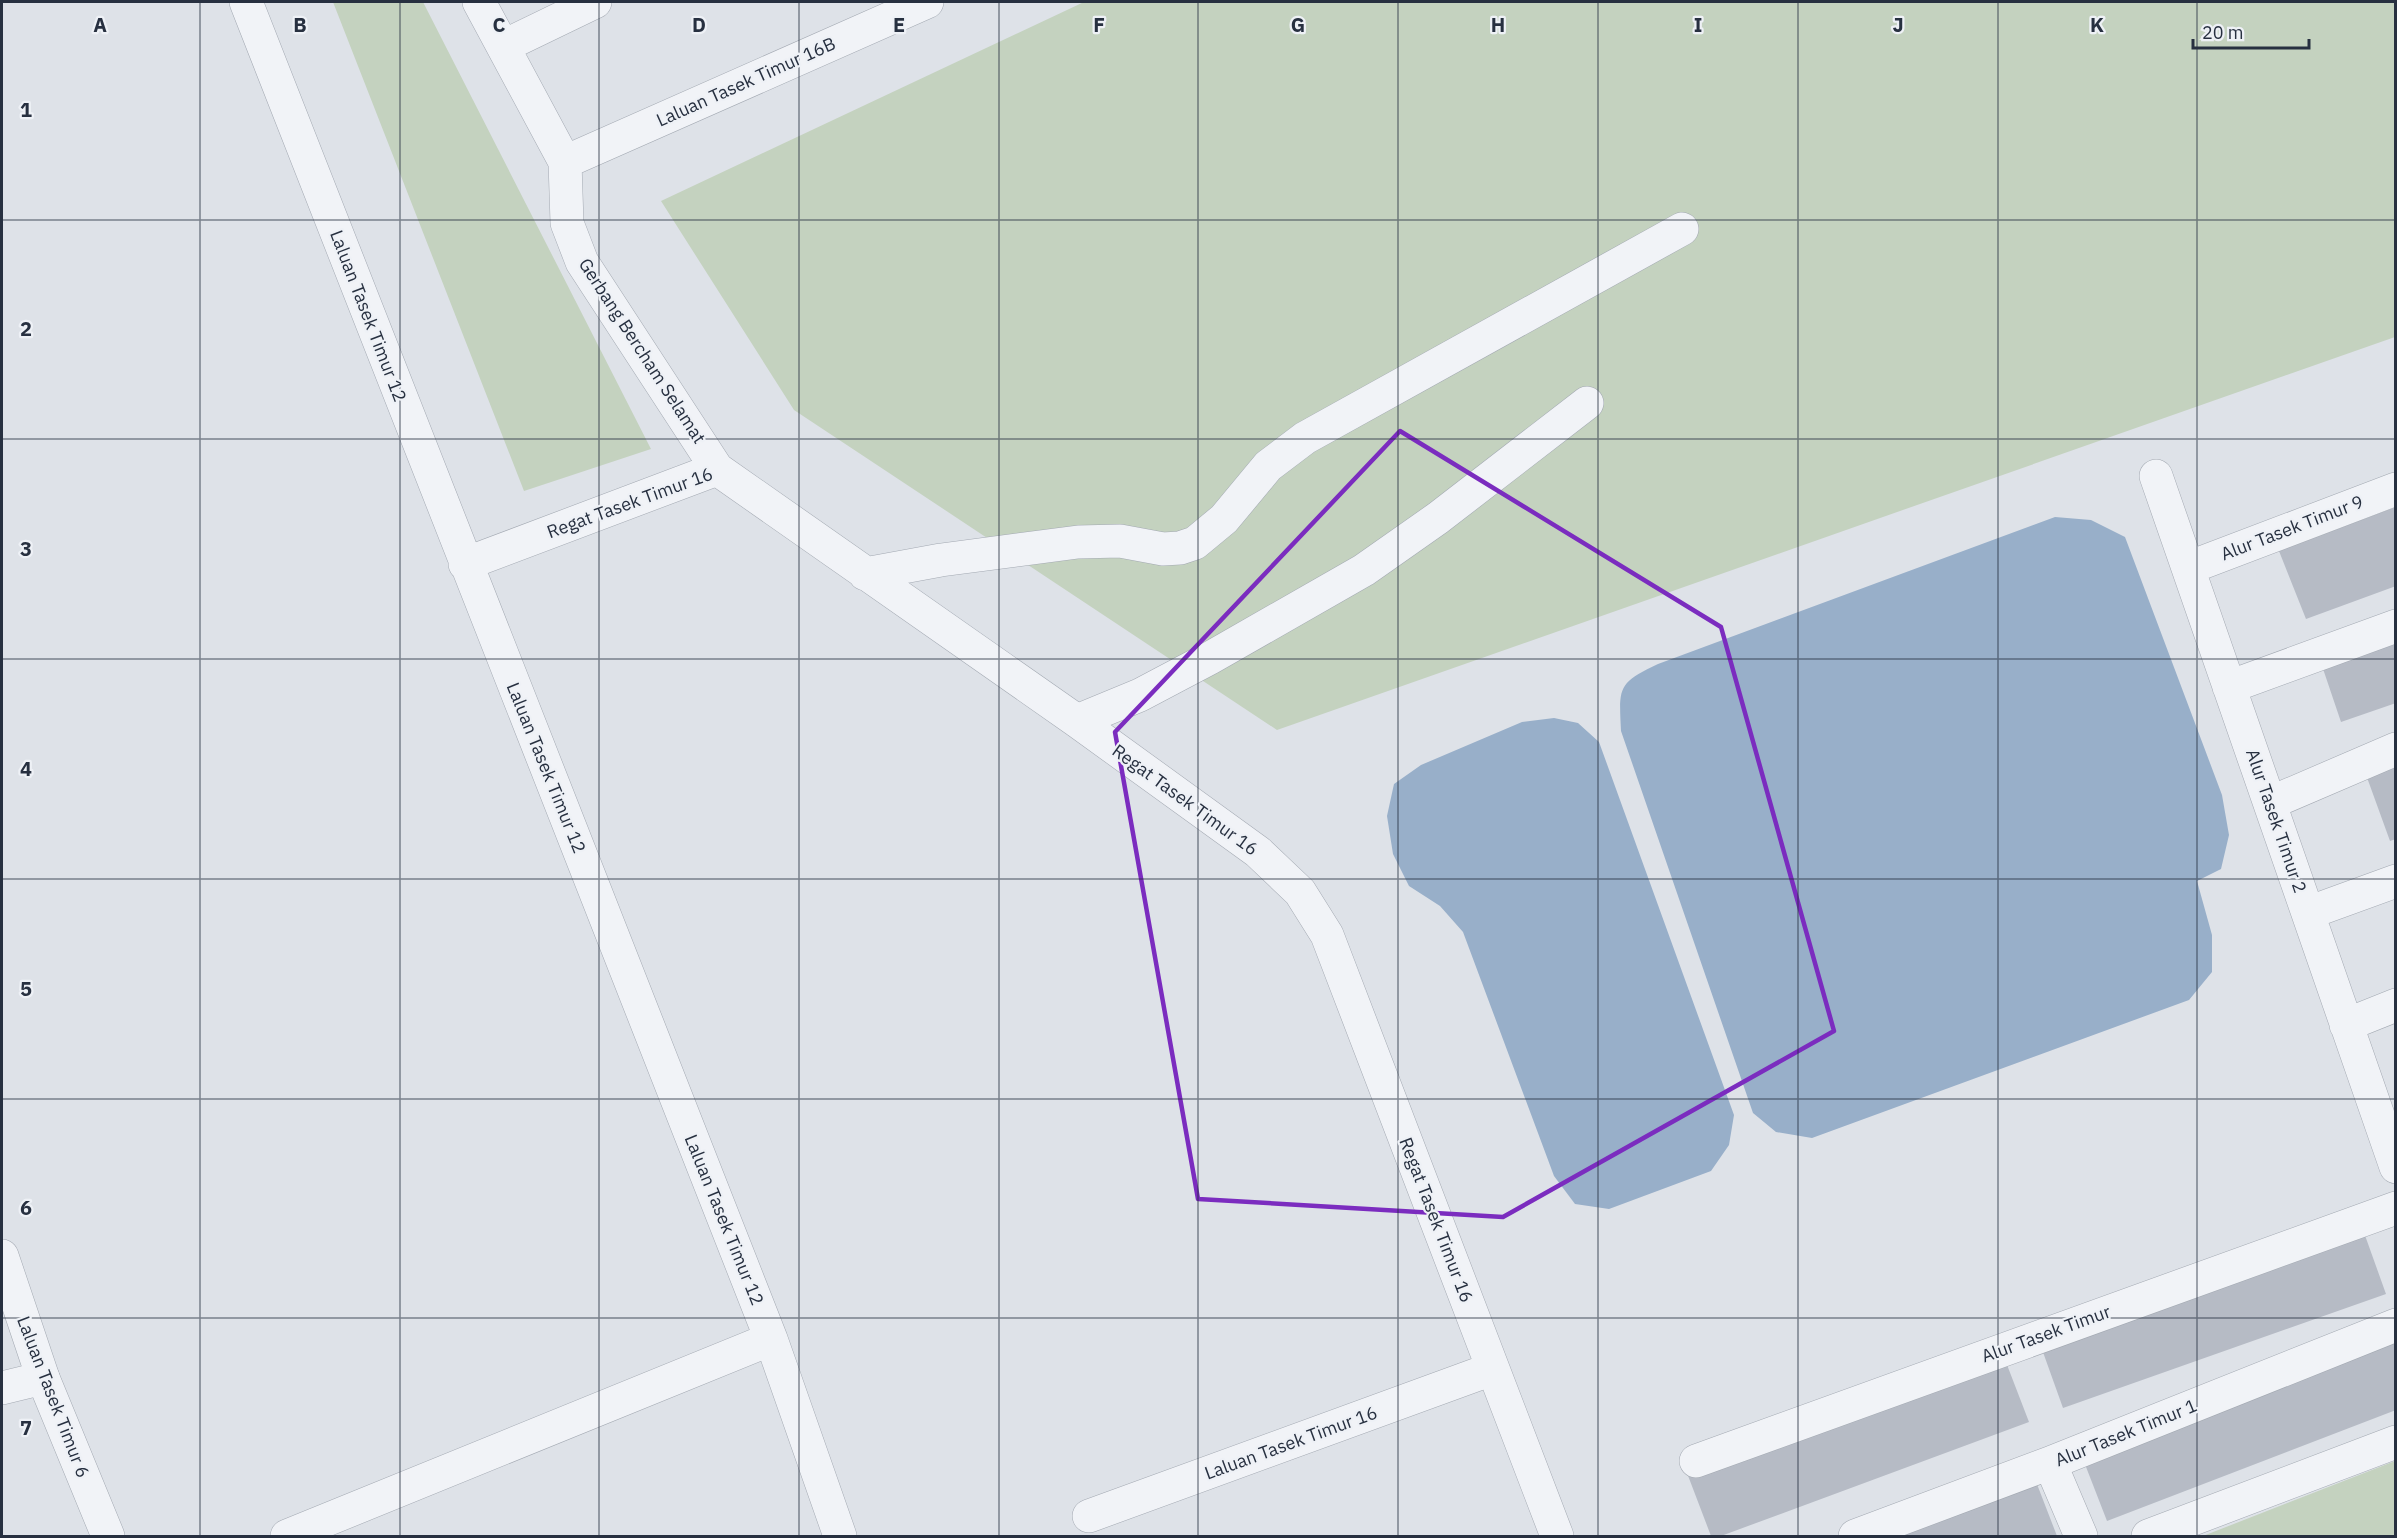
<svg xmlns="http://www.w3.org/2000/svg" width="2397" height="1538" font-family="'IBM Plex Sans',sans-serif">
<style>
.green{fill:#c4d2bf}
.water{fill:#98afc9}
.building{fill:#b6bbc5}
.lines{fill:none;stroke-linecap:round;stroke-linejoin:round}
.minor-casing{stroke:#a3a9b2;stroke-width:34}
.tertiary-casing{stroke:#a3a9b2;stroke-width:34}
.minor{stroke:#f1f3f7;stroke-width:33}
.tertiary{stroke:#f1f3f7;stroke-width:33}
.marked{fill:none;stroke:#7b2cbf;stroke-width:4.5;stroke-linejoin:round}
.grid{fill:none;stroke:#273040;stroke-width:1.5;stroke-opacity:0.55}
.labels{text-anchor:middle;stroke-width:4.5;stroke-linejoin:round;paint-order:stroke}
.street-label{font-size:18px;fill:#273040;stroke:#eef1f6}
.grid-label{font-size:20px;text-anchor:middle;font-weight:bold;fill:#273040;stroke:#eef1f6;stroke-width:4.5;stroke-linejoin:round;paint-order:stroke}
</style>
<rect width="100%" height="100%" fill="#dee2e8"/>
<path class="green" d="M333,2H423L651,449L524,491Z
M1084,2H2395V337L1277,730L794,410L661,201Z
M2395,1461V1536H2203Z"/>
<path class="water" d="M2055,517L2091,520L2125,537L2222,795L2229,835L2221,869L2197,881L2212,935V972L2189,1000L1812,1138L1776,1132L1753,1113L1621,731C1619,688 1617,683 1658,664Z
M1554,718L1578,723L1599,742L1734,1115L1729,1145L1711,1171L1609,1209L1575,1204L1554,1176L1463,932L1440,906L1409,886L1393,854L1387,816L1394,784L1421,765L1522,722Z"/>
<path class="building" d="M2396,507V586L2306,619L2279,551Z
M2396,631V703L2341,722L2319,657Z
M2396,761V839L2390,841L2365,772Z
M2362,1227L2386,1294L2063,1408L2039,1341Z
M2396,1333V1410L2107,1521L2081,1454Z
M2004,1357L2029,1422L1721,1536H1711L1687,1473Z
M2035,1479L2057,1536H1880Z"/>
<g class="lines">
<g class="minor-casing">
<path id="minor" d="M246,2L771,1339L840,1536
M479,2L565,162L567,223L582,262L717,469
M504,46L595,2
M565,162L927,2
M2156,476L2396,1167
M465,564L717,469L1077,721L1258,852L1300,892L1327,935L1557,1536
M2188,568L2396,489
M865,574L941,560L1078,542L1120,541L1163,549L1180,548L1195,543L1224,519L1268,466L1305,438L1682,229
M2229,687L2396,626
M1077,721L1140,695L1210,658L1364,570L1438,518L1587,403
M2270,803L2396,749
M2308,913L2396,881
M2346,1025L2396,1005
M2,1256L43,1378
M1696,1461L2396,1208
M2050,1463L2081,1536
M1089,1516L1492,1369
M287,1536L771,1339
M1855,1536L2050,1463L2396,1325
M2148,1536L2396,1442"/>
</g>
<g class="tertiary-casing">
<path id="tertiary" d="M2,1388L43,1378L108,1536"/>
</g>
<use href="#minor" class="minor"/>
<use href="#tertiary" class="tertiary"/>
</g>
<path class="marked" d="M1400,431L1721,627L1834,1031L1503,1217L1198,1199L1115,732Z"/>
<path class="grid" d="M200,2V1536M400,2V1536M599,2V1536M799,2V1536M999,2V1536M1198,2V1536M1398,2V1536M1598,2V1536M1798,2V1536M1998,2V1536M2197,2V1536M2,220H2396M2,439H2396M2,659H2396M2,879H2396M2,1099H2396M2,1318H2396"/>
<g class="labels">
<g class="street-label">
<text transform="translate(746 82) rotate(-24)" y="6">Laluan Tasek Timur 16B</text>
<text transform="translate(368 316) rotate(69)" y="6">Laluan Tasek Timur 12</text>
<text transform="translate(642 351) rotate(57)" y="6">Gerbang Bercham Selamat</text>
<text transform="translate(630 503) rotate(-20)" y="6">Regat Tasek Timur 16</text>
<text transform="translate(2292 528) rotate(-21)" y="6">Alur Tasek Timur 9</text>
<text transform="translate(546 768) rotate(68)" y="6">Laluan Tasek Timur 12</text>
<text transform="translate(1185 800) rotate(36)" y="6">Regat Tasek Timur 16</text>
<text transform="translate(2276 821) rotate(71)" y="6">Alur Tasek Timur 2</text>
<text transform="translate(724 1220) rotate(68)" y="6">Laluan Tasek Timur 12</text>
<text transform="translate(1436 1220) rotate(69)" y="6">Regat Tasek Timur 16</text>
<text transform="translate(2046 1334) rotate(-20)" y="6">Alur Tasek Timur</text>
<text transform="translate(53 1397) rotate(69)" y="6">Laluan Tasek Timur 6</text>
<text transform="translate(2126 1433) rotate(-22)" y="6">Alur Tasek Timur 1</text>
<text transform="translate(1291 1443) rotate(-20)" y="6">Laluan Tasek Timur 16</text>
</g>
</g>
<g class="grid-label">
<text x="100" y="32">A</text>
<text x="300" y="32">B</text>
<text x="499" y="32">C</text>
<text x="699" y="32">D</text>
<text x="899" y="32">E</text>
<text x="1099" y="32">F</text>
<text x="1298" y="32">G</text>
<text x="1498" y="32">H</text>
<text x="1698" y="32">I</text>
<text x="1898" y="32">J</text>
<text x="2097" y="32">K</text>
<text x="26" y="117">1</text>
<text x="26" y="336">2</text>
<text x="26" y="556">3</text>
<text x="26" y="776">4</text>
<text x="26" y="996">5</text>
<text x="26" y="1215">6</text>
<text x="26" y="1435">7</text>
</g>
<rect width="2397" height="1538" fill="none" stroke="#273040" stroke-width="6"/>
<path d="M2193 39v9h116v-9" fill="none" stroke="#273040" stroke-width="3"/>
<text x="2202" y="39" font-size="18" fill="#273040" stroke="#eef1f6" stroke-width="4.5" paint-order="stroke">20 m</text>
</svg>
